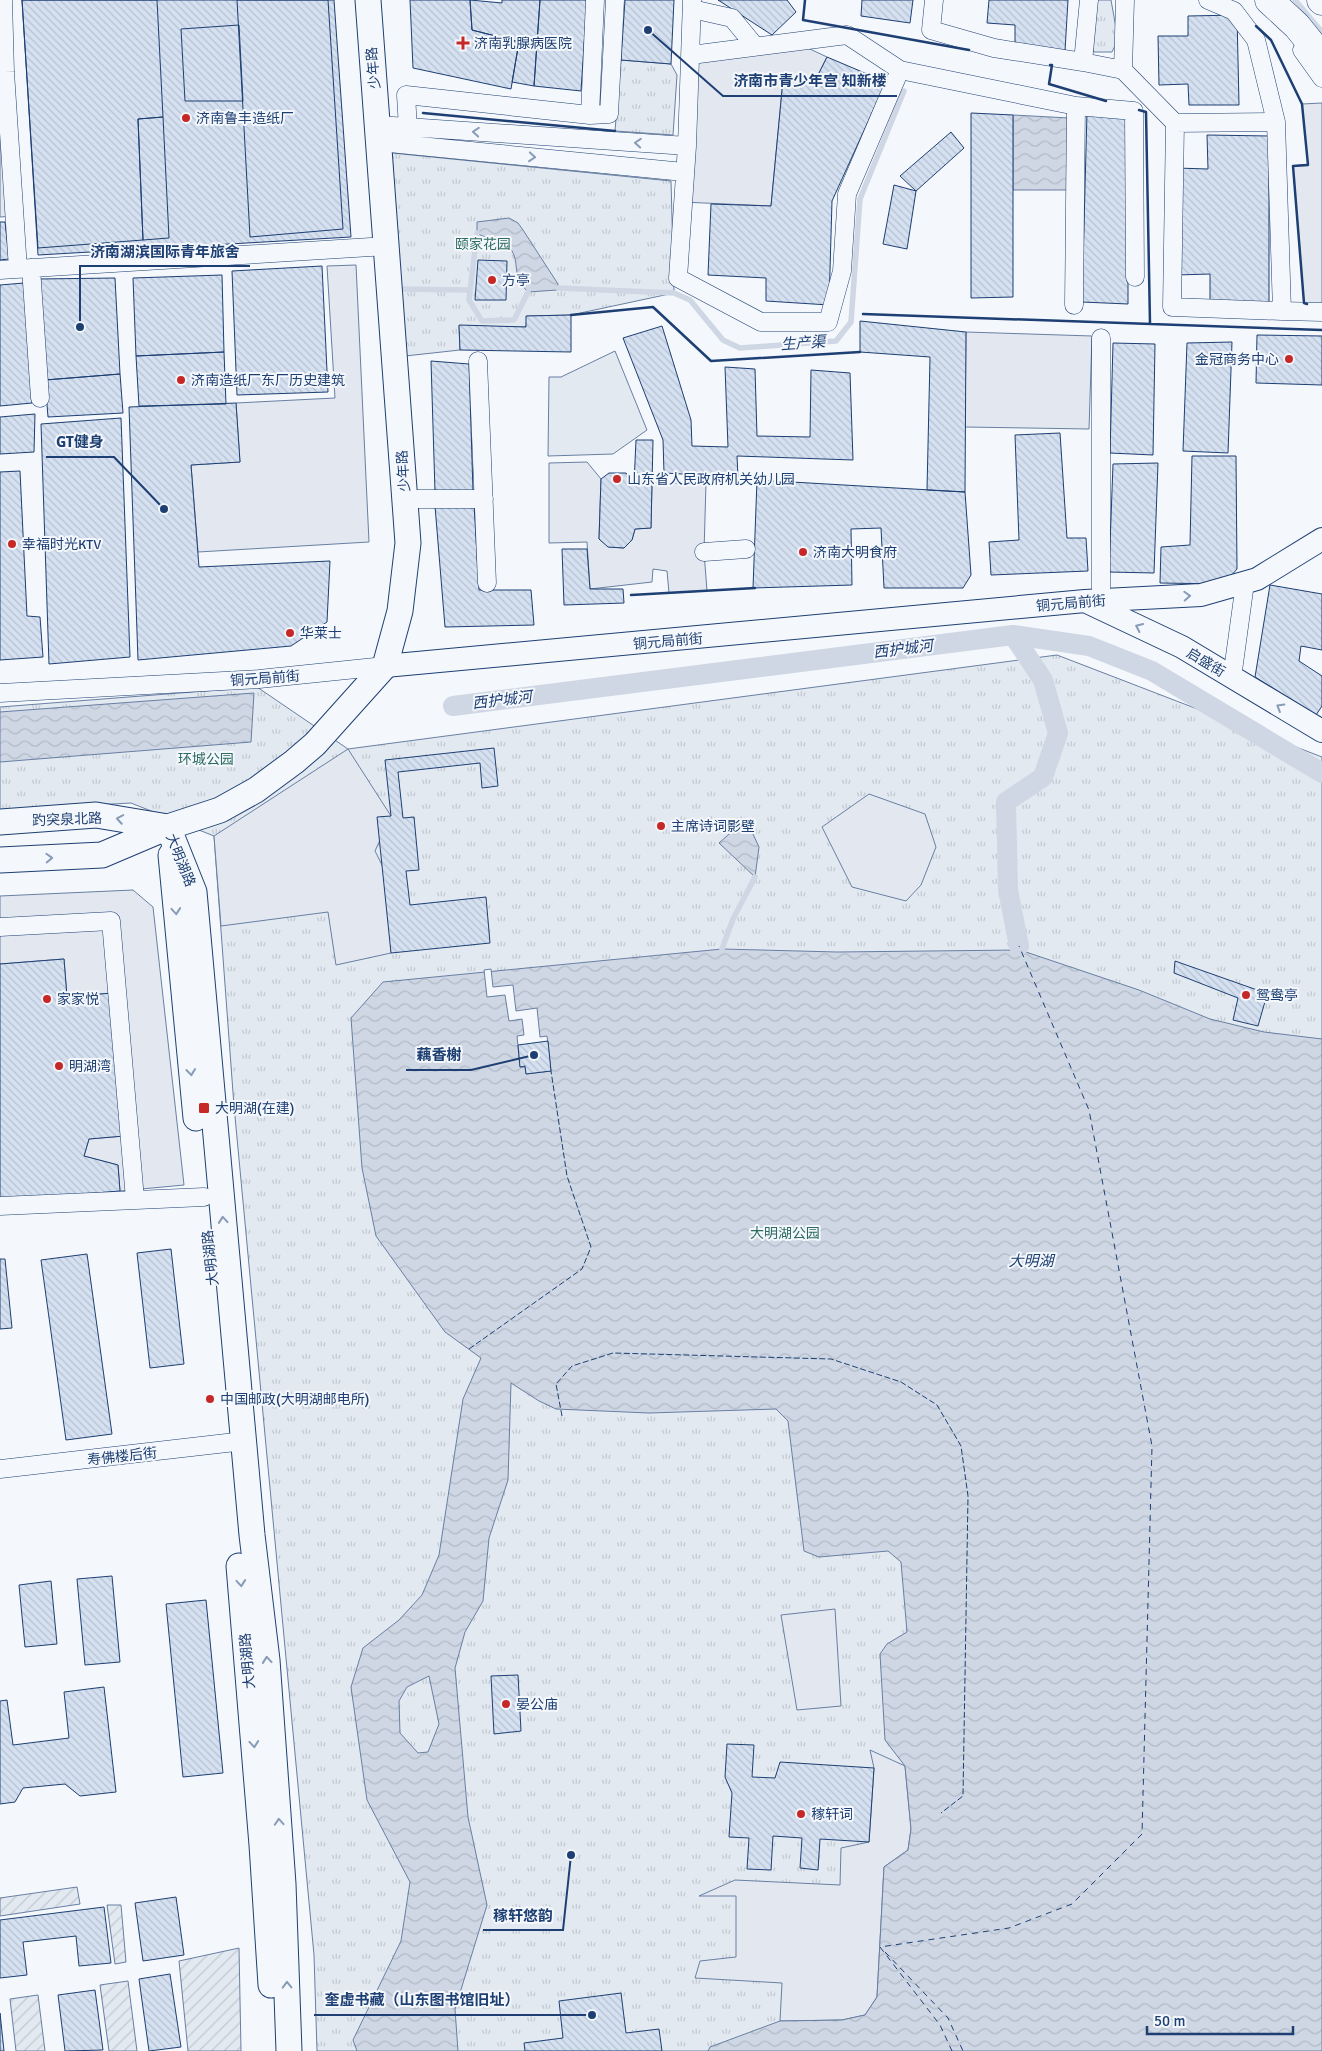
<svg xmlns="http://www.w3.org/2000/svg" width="1322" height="2051" font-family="Signika,'Noto Sans SC',sans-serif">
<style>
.park{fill:url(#park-tufts);stroke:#687fa3}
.garden{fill:url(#garden-furrows);stroke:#687fa3}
.pitch{fill:#e3e9f0;stroke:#687fa3}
.parking{fill:#e3e8f0;stroke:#687fa3}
.water{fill:url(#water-waves);stroke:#687fa3;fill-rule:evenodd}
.pier{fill:#f4f7fb;stroke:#687fa3}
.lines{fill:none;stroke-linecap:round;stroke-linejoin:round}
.stream{stroke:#cfd7e4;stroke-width:5.5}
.canal{stroke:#cfd7e4;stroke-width:20}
.ferry{stroke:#1d3f73;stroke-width:1;stroke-dasharray:6 5;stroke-linecap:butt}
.building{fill:url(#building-back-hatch);stroke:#1d3f73}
.minor-casing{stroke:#1d3f73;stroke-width:19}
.tertiary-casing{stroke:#1d3f73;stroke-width:24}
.secondary-casing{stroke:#1d3f73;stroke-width:27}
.trunk-casing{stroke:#1d3f73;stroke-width:29}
.minor{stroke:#f4f7fb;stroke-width:18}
.tertiary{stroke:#f4f7fb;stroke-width:22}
.secondary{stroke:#f4f7fb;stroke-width:25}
.trunk{stroke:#f4f7fb;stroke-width:28}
.fence{stroke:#1d3f73;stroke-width:1;stroke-dasharray:6 2.5;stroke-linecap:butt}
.wall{stroke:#1d3f73;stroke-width:2.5}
.oneway{stroke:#889bb7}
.poi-dot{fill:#c62828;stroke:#f4f7fb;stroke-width:2}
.labels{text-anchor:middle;stroke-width:4;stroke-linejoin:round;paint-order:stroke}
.poi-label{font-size:14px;fill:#1d3f73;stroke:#f4f7fb;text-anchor:start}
.street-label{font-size:14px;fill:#1d3f73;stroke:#f4f7fb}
.park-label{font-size:14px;fill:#2c6c60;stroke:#f4f7fb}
.water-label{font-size:15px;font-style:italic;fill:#1d3f73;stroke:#f4f7fb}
.leader{fill:none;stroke:#1d3f73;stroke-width:2}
.callout-dot{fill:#1d3f73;stroke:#f4f7fb;stroke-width:2}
.callout-label{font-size:15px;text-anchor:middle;font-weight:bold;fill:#1d3f73;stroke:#f4f7fb;stroke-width:4;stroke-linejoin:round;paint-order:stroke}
</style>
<defs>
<pattern id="park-tufts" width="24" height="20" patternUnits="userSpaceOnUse" patternTransform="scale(1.25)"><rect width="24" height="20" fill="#e3e9f0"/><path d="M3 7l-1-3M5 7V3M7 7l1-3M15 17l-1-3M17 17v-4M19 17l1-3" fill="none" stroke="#c2c9d1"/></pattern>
<pattern id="garden-furrows" width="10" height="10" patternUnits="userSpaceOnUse" patternTransform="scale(1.25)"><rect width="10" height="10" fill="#e3e9f0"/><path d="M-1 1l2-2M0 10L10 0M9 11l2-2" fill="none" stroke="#c2c9d1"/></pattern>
<pattern id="water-waves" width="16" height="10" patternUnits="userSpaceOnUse" patternTransform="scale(1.25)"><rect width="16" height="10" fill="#cfd7e4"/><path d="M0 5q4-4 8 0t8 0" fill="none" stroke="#b1bac7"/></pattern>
<pattern id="building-back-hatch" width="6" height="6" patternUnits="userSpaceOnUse" patternTransform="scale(1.25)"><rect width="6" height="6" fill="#d5e0f0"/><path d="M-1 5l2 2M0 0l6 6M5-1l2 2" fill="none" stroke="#b6c1d1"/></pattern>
</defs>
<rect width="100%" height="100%" fill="#f4f7fb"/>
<path class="park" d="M1096,0H1111L1118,39L1112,52H1094L1089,38Z
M621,60L671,64L677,75L673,135L615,131Z
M392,153L671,181L674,293L571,315L527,316L526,327L459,326L460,350L405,356Z
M1057,655L1322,757V2051H317L314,1955L234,1106L214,836L131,803L0,810V707L257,687L348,749Z"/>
<path class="garden" d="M77,1887L80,1904L0,1916V1898Z
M107,1905H121L126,1962L115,1964Z
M239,1948L241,2051H188L179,1961Z
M128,1981L137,2051H109L100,1985Z
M38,1995L45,2051H16L10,1999Z"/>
<path class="pitch" d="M615,351L647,430L613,454L548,456L549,377H561Z"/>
<path class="parking" d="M795,42L827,57L816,79L783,80L771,206L682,202L691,55Z
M0,72L14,216L0,217Z
M1322,103V305L1304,303L1293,166L1308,164L1302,104Z
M356,265L369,542L198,552L191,465L240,462L236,403L335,398L327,266Z
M966,332L1092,336L1089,429L965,427Z
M587,462L601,479L599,539L609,547L624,548L632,540L635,529L651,528L652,483H706L704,552L707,591L669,593L667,571L653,569L652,582L590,589L587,542L549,543V463Z
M348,749L391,816L375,851L388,877L391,953L336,965L328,912L221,926L214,836Z
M869,794L925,814L936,847L921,885L906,901L852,887L822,827Z
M133,890L153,907L184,1185L120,1191L118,1165L84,1156L89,1139L124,1136L112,993L67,997L64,959L0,964V896Z
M835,1609L841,1706L797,1710L781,1615Z
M870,1750L905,1766L911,1829L908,1850L884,1867L877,1997L865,2015L842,2020L780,2021L782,1983L695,1978L700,1961L736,1957V1896H699L735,1880L840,1885L841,1848L869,1842L874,1768Z"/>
<path class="water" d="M1013,115L1069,118L1070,190H1013Z
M509,218L518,223L523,230L558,284L557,290L528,292C511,275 520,265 512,251C504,236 488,241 477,233V222Z
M254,693L251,742L0,762V712Z
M746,819L759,847L755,877L719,843Z
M722,949L837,952L1020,950L1139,990L1210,1019L1264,1032L1322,1039V2051H708L710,2047L780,2021L842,2020L865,2015L877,1997L884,1867L908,1850L911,1829L905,1766L885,1740L880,1654L887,1644L907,1632L901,1562L888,1551L819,1557L804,1551L788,1421L776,1409L649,1413L556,1409L539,1401L511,1383L508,1480L489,1538L483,1601L465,1632L455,1668L468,1817L487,1905L455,2009L458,2051H357L353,2040L401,1941L410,1882L367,1800L351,1687L363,1648L399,1620L422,1595L439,1555L463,1399L481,1358L445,1332L376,1236L362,1168L351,1018L383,982ZM429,1676L439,1724L428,1752L418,1753L400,1733L399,1701L407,1687Z"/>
<path class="pier" d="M491,969L493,987L513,985L516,1011L537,1008L540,1037L547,1036L551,1071L526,1074L525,1067H520L517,1036L524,1035L522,1019L509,1021L505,995L487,997L484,970Z"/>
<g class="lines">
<path class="stream" d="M1295,0L1322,32
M477,233L469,300L482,321L514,320L528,292
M558,288L674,293L690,300L723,340L740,348L836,341L851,322L860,199L904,91
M397,289L469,290
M722,949L733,919L755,877"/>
<path class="canal" d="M1013,635L1043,680L1058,733L1043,777L1006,802L1008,890L1019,946
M453,706L1013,635L1089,646L1152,671L1322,773"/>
<path class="ferry" d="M885,1952L948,2018L963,2051
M952,2051L940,2025L880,1947L1009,1928L1072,1904L1142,1834L1152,1446L1089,1110L1019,946"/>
</g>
<path class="building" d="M22,0H334L351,237L38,255Z
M22,0H157L163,117L138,119L143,240L38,248Z
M237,0H328L343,229L250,237Z
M410,0H470L472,30L519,42L511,89L413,68Z
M470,0L502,3V0H540L534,86L512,82L519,42L472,30Z
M540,0H587L581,91L534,86Z
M625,0H674L671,64L621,60Z
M718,0H787L796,12L772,35Z
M862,0H913L910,23L861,16Z
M989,0H1068L1065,51L1015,46V25L987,23Z
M1237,15L1239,105H1189L1188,84L1159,85L1158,36H1188V16Z
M239,25L243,101H185L181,29Z
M827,57L886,82L832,201L829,305L766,301V278L708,275L711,204L771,206L783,80L816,79Z
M1087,112H1128V304L1082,302Z
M971,113L1013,115V297L971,298Z
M163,117L169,238L143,240L138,119Z
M951,132L964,148L916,191L900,176Z
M1207,135L1269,136V308H1210V274L1176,275V168L1208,169Z
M894,185L916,191L907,249L883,244Z
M0,222H5L9,259L0,260Z
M478,260L507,261L506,300H475Z
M322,266L328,392L237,395L232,271Z
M222,275L224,352L136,356L133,278Z
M115,278L120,374L45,380L38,279Z
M24,283L32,403L0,406V285Z
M571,315V352L460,350L459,325L526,327V316Z
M860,321L966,332L965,492L927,490L930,357L860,352Z
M662,326L691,420L692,446L728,447L725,367L755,369L757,436L810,437L811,370L850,373L853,460L737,456L738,477L664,473L663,440L623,338Z
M1257,335L1322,336V385L1256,383Z
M1232,342L1228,453L1183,451L1187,343Z
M1113,343L1155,344L1153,455L1110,453Z
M224,352L226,404L139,406L136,356Z
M431,361L469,364L473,491L435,492Z
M120,374L123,413L48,417L45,380Z
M236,403L240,462L191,465L199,567L330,561L327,622L291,646L138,660L129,407Z
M35,414L34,452L0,454V417Z
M121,418L130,657L49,664L41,424Z
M1060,433L1067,538H1086L1088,571L991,575L989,542L1019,540L1015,435Z
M636,440H653L651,528L635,529L632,540L624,548L608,547L599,539L601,479L609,473H626L634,484Z
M1192,456H1236L1237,569L1224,584L1160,583L1161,547L1190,545Z
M1158,463L1154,573L1109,572L1113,464Z
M20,471L27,616L40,617L43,657L0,660V472Z
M757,480L965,492L971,575L963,588H884L881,528L851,529L852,585L753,588Z
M474,504L479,590H531L534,625L445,627L435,506Z
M562,549H587L590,589H623L624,603L564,605Z
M1270,585L1322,594V650L1301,646L1299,661L1322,676V706L1316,715L1255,677Z
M494,748L498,786L482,788L480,763L398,772L403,818L414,817L419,870L406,871L410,905L486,897L490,943L391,953L377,817L391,816L385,760Z
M64,959L67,997L112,993L124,1136L89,1139L84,1156L118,1165L120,1191L0,1201V964Z
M1175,961L1260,991L1266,998L1258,1026L1233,1020L1238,998L1174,973Z
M548,1041L551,1071L526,1074L525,1066L520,1067L518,1045Z
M171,1249L184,1364L150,1368L137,1253Z
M87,1254L112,1434L66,1440L41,1260Z
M0,1259H5L12,1328L0,1329Z
M112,1576L120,1662L85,1665L77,1579Z
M51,1581L57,1644L25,1647L19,1585Z
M206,1600L223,1773L183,1777L166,1604Z
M518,1675L521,1731L494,1734L491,1676Z
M104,1687L116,1792L80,1796L65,1784L23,1788L15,1802L0,1804V1701L7,1700L13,1745L69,1738L64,1692Z
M727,1744L754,1745L752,1777L775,1778L780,1762L874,1768L869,1842L820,1839L818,1870L800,1868L802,1838L773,1836L771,1870L747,1869L749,1838L729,1837L732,1793L725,1777Z
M176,1897L184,1955L143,1961L135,1903Z
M104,1907L111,1963L79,1966L76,1936L23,1942L27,1975L0,1978V1920Z
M170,1974L181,2047L149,2051L139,1979Z
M95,1990L103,2050L65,2051L58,1995Z
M621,1993L626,2033L659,2029L662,2051H525L524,2043L563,2038L559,2001Z
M0,2013L4,2051H0Z"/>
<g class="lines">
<g class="minor-casing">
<path id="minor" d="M3,0L5,72L18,269
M934,0L931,30L994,48L1083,62L1089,0
M1125,0L1123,70L1175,123L1276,122
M1208,0L1234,11L1256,40L1276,122L1282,311L1322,312
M692,9L732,18L755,46
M1302,50L1322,78
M691,55L847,35L900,70L847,194L842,271L828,322H761L678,278L687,146L692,0
M1083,62L1123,70
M900,70L1076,106L1074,305
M1076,106L1134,111L1135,277
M590,115L595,0
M1175,123L1172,307L1282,311
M378,125L687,146
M408,128L406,95L590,115L609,114L615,0
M379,142L684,172
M31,268L40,398
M0,270L387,246
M1101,338V601
M478,361L487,583
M405,499H484
M704,552L746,549
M1232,678L1245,583
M0,693L259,679L385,666
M0,927L111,921L135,1199
M0,1206L204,1197
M0,1469L244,1441"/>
</g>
<g class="tertiary-casing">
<path id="tertiary" d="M1089,603L1182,647L1322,731
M385,666L1085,601L1201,595L1257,579L1322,539"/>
</g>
<g class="secondary-casing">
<path id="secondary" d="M0,822L96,815L168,827
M168,827L194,892L252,1535L267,1660L283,1884L289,2051
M171,855L196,1118
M0,860L102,855L168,827L220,810L256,790L294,762L315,744L385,666L400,611L408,543L368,0
M239,1566L262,1845L271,1985"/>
</g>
<g class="trunk-casing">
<path id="trunk" d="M1269,0L1297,26L1322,57
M1321,0L1322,1"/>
</g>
<use href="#minor" class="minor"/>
<use href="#tertiary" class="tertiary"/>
<use href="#secondary" class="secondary"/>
<use href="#trunk" class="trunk"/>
<path class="fence" d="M469,1349L582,1269L591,1247L567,1176L551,1071
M562,1416L556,1384L572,1366L613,1353L831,1359L901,1382L937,1405L961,1446L968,1496L963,1796L941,1813"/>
<path class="wall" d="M805,0L803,20L969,50
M1256,26L1271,40L1302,104L1308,165L1293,166L1304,303L1307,304
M1050,65H1052L1049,84L1106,101
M1139,110L1146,112L1150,323
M423,113L615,131
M863,314L1322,330
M571,315L653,307L711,361L860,352
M631,595L755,588"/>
</g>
<defs><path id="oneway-chevron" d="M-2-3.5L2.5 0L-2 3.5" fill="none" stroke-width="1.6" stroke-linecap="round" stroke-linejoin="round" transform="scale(1.25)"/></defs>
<g class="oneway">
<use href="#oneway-chevron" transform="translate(476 132) rotate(-176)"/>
<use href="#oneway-chevron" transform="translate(638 143) rotate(-176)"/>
<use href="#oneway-chevron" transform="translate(532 157) rotate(5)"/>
<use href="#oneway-chevron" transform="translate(1187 596) rotate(-3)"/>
<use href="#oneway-chevron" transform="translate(1139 627) rotate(-155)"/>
<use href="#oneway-chevron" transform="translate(1280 707) rotate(-149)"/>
<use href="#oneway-chevron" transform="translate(120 819) rotate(-170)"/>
<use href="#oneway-chevron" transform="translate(49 858) rotate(-2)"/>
<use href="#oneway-chevron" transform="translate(176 911) rotate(85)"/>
<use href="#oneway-chevron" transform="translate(191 1072) rotate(84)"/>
<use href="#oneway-chevron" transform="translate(223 1220) rotate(-95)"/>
<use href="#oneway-chevron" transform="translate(241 1583) rotate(85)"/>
<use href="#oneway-chevron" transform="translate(267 1660) rotate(-95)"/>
<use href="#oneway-chevron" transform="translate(254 1744) rotate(85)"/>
<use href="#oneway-chevron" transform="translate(279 1822) rotate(-94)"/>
<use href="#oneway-chevron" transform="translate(287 1985) rotate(-91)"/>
</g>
<g class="poi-dot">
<path d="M460.5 35.5h5v5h5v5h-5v5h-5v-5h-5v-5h5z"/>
<circle cx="186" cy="118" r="5"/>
<circle cx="492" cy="280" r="5"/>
<circle cx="1289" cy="359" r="5"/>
<circle cx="181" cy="380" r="5"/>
<circle cx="617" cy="479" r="5"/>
<circle cx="12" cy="544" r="5"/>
<circle cx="803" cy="552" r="5"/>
<circle cx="290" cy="633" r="5"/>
<circle cx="661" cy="826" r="5"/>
<circle cx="1246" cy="995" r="5"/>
<circle cx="47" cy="999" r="5"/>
<circle cx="59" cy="1066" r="5"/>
<rect x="198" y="1102" width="12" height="12" rx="2.5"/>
<circle cx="210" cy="1399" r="5"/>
<circle cx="506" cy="1704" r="5"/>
<circle cx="801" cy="1814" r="5"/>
</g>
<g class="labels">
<g class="poi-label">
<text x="474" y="48">济南乳腺病医院</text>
<text x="196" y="123">济南鲁丰造纸厂</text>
<text x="502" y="285">方亭</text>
<text x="1279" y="364" text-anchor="end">金冠商务中心</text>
<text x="191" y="385">济南造纸厂东厂历史建筑</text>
<text x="627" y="484">山东省人民政府机关幼儿园</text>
<text x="22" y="549">幸福时光KTV</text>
<text x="813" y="557">济南大明食府</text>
<text x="300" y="638">华莱士</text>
<text x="671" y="831">主席诗词影壁</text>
<text x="1256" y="1000">鸳鸯亭</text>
<text x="57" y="1004">家家悦</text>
<text x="69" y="1071">明湖湾</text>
<text x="215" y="1113">大明湖(在建)</text>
<text x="220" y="1404">中国邮政(大明湖邮电所)</text>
<text x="516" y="1709">晏公庙</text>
<text x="811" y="1819">稼轩词</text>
</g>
<g class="street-label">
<text transform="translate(373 68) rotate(-95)" y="5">少年路</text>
<text transform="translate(403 471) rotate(-94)" y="5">少年路</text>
<text transform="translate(1071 603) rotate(-5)" y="5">铜元局前街</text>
<text transform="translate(668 641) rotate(-5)" y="5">铜元局前街</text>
<text transform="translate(1206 662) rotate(31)" y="5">启盛街</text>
<text transform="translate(265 678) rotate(-4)" y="5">铜元局前街</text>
<text transform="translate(67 819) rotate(-2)" y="5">趵突泉北路</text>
<text transform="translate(181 860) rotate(68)" y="5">大明湖路</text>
<text transform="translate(210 1258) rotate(-96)" y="5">大明湖路</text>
<text transform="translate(122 1456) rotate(-6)" y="5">寿佛楼后街</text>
<text transform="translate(247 1661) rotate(-95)" y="5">大明湖路</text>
</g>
<g class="park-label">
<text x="483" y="249">颐家花园</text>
<text x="206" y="764">环城公园</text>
<text x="785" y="1238">大明湖公园</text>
</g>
<g class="water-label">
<text transform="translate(803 343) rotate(-4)" y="5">生产渠</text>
<text transform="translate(903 649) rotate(-7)" y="5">西护城河</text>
<text transform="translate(502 700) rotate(-7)" y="5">西护城河</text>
<text x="1031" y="1266">大明湖</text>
</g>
</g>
<path class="leader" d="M648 30L723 96H897M80 327L80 266H250M164 509L114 457H46M534 1055L471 1070H406M571 1855L563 1930H483M592 2015L529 2015H314"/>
<g class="callout-dot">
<circle cx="648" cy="30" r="5"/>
<circle cx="80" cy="327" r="5"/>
<circle cx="164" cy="509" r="5"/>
<circle cx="534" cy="1055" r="5"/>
<circle cx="571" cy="1855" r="5"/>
<circle cx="592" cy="2015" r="5"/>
</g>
<g class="callout-label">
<text x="810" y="86">济南市青少年宫 知新楼</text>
<text x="165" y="257">济南湖滨国际青年旅舍</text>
<text x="80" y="447">GT健身</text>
<text x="439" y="1060">藕香榭</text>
<text x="523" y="1921">稼轩悠韵</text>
<text x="422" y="2005">奎虚书藏（山东图书馆旧址）</text>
</g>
<path d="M1147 2026v8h146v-8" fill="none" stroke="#1d3f73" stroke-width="2.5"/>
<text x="1154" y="2026" font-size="15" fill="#1d3f73" stroke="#f4f7fb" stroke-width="4" paint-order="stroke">50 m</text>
</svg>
